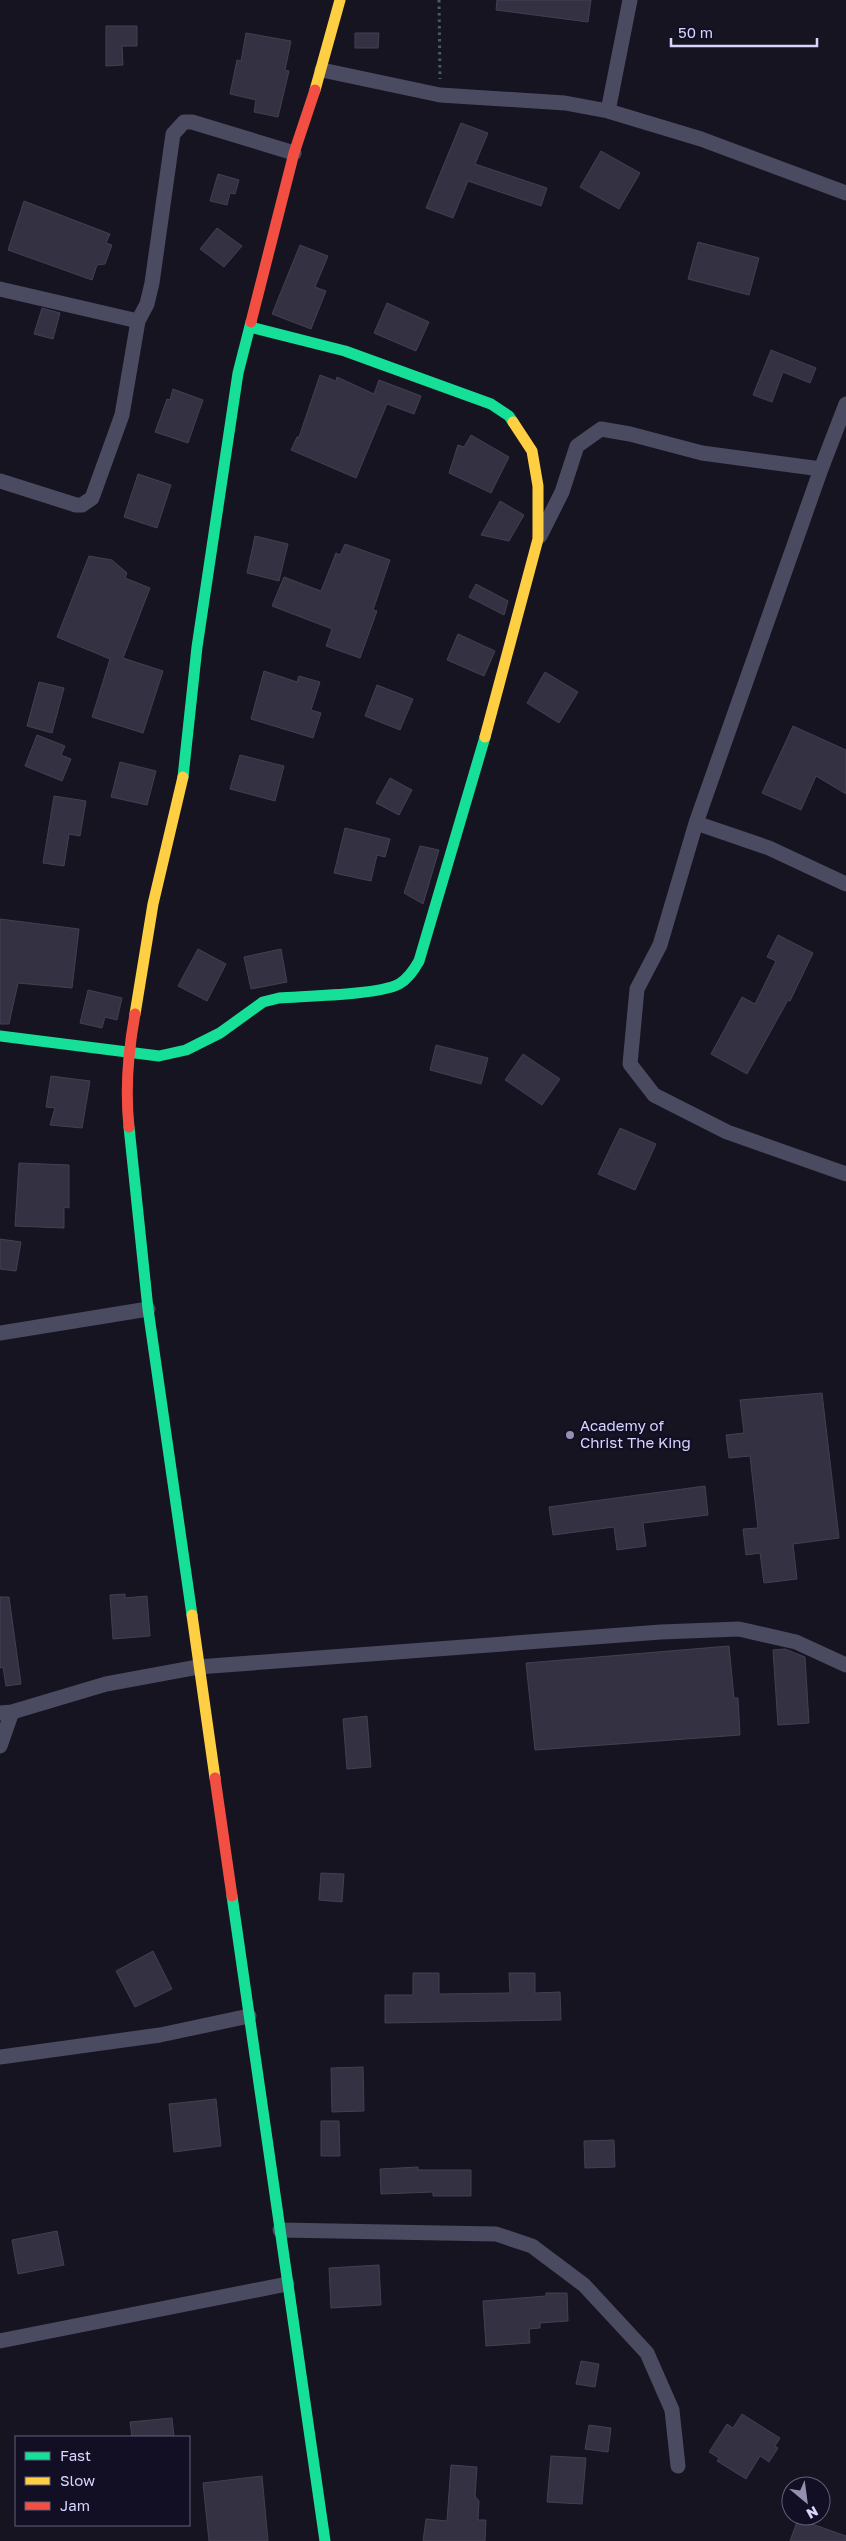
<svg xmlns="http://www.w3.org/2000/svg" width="846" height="2541" font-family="'Golos Text',sans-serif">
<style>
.building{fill:#343242;stroke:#423f54}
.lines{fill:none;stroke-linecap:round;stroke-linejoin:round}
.path{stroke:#4c5b67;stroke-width:3;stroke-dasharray:2.5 4;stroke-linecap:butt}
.street{stroke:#4a4a61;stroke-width:15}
.fast{stroke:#16e098;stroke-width:11}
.slow{stroke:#ffcf43;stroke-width:11}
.jam{stroke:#f24e42;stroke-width:11}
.poi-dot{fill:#9391b0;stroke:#120f25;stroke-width:2}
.labels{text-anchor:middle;stroke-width:4.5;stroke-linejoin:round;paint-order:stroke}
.poi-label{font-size:15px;fill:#d7d5fe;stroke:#120f25;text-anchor:start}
</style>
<rect width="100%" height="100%" fill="#161420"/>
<path class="building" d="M497,0H591L588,22L496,10Z
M106,26H137V46H122L123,65L106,66Z
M246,33L291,41L285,70L289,71L278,117L254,112L256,100L230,94L237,60L241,61Z
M355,33H379L378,48H355Z
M461,123L488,133L475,164L547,188L541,206L468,181L453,218L426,208Z
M601,151L640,173L619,209L580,187Z
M218,174L239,180L235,194L230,193L227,205L210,201Z
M24,201L110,234L106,243L112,245L105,264L97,265L92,280L8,250Z
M217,228L242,246L224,267L200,249Z
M698,242L759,258L749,295L688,279Z
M300,245L328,256L315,287L326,291L311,329L272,314Z
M387,303L429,322L416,351L374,333Z
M42,308L60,313L53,339L34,334Z
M771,350L816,368L810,383L783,372L772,402L753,395Z
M320,375L336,381L337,377L374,394L379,380L421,396L414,414L387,404L356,478L291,450L297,437H299Z
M173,389L203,400L188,443L155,432L167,399L170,400Z
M471,435L509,457L491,493L449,473L458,445L464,447Z
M138,474L171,485L157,528L124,517Z
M500,501L524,515L509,541L481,535Z
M255,536L288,544L279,581L247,573Z
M345,544L390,560L373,610L377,611L360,658L326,646L332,629L272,606L284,577L321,591L336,553L340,555Z
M89,556L112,560L127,573L125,578L150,588L123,658L163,671L143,733L92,717L110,659L57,637Z
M476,584L508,601L504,615L469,597Z
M458,634L495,651L484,676L447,660Z
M264,671L297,682L299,676L320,682L311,710L321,713L313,738L251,719Z
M545,672L578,692L559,723L527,703Z
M39,682L64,688L52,733L27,726Z
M377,685L413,699L400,730L365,716Z
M793,726L846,750V794L816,776L801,810L762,793Z
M37,735L65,746L61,755L71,759L62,781L25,766Z
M240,755L284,766L275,801L230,789Z
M120,762L156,771L147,805L111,797Z
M390,778L412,790L399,815L376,803Z
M54,796L86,801L80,836L69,834L64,866L43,863Z
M345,828L390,839L385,857L377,855L371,881L334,873Z
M420,846L439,850L423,904L404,893Z
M0,919L79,929L72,988L18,983L9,1024H0Z
M778,935L813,953L790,1001L788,1000L747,1074L711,1054L742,997L755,1004L776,961L767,957Z
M198,949L226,964L207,1001L178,986Z
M281,949L287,982L251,989L244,957Z
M88,990L122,998L117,1020L105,1017L102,1028L80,1023Z
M436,1045L488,1058L481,1084L430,1070Z
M523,1054L560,1079L542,1105L505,1080Z
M51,1076L90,1081L82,1128L50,1125L55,1108L46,1107Z
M620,1128L656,1144L635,1190L598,1174Z
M19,1163L69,1165V1208L64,1207V1228L15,1226Z
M0,1239L21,1242L16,1271L0,1269Z
M822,1393L839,1538L793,1544L797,1579L764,1583L760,1553L746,1555L743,1529L758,1528L750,1456L729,1458L726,1435L744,1433L740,1400Z
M705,1486L708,1515L643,1523L646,1546L617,1550L614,1527L553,1535L549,1507Z
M125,1594V1598L147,1596L150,1636L113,1639L110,1595Z
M0,1597H9L21,1684L6,1686L3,1667L0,1668Z
M729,1646L734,1698H738L740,1735L535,1750L526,1663Z
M785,1649L805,1657L809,1723L778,1725L773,1650Z
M367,1716L371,1767L347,1769L343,1719Z
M321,1873L344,1874L342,1902L319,1900Z
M153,1951L172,1989L135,2007L116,1971Z
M413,1973H439V1994L510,1993L509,1973H535V1993L560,1992L561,2020L385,2023V1995H413Z
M363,2067L364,2111L332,2112L331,2068Z
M216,2099L221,2146L174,2152L169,2104Z
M321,2121H339L340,2156H321Z
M614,2140L615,2167L585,2168L584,2141Z
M418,2167V2170H471V2196H433V2192L381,2194L380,2169Z
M57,2231L64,2265L18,2274L12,2240Z
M379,2265L381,2305L331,2308L329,2268Z
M546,2293H567L568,2321L540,2323V2328L529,2329L530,2343L486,2346L483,2301L546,2296Z
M581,2361L599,2364L595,2387L576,2384Z
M742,2414L780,2438L775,2446L778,2448L769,2462L760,2456L746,2479L717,2461L719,2458L709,2452L727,2424L733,2428Z
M172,2418L174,2437H132L130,2422Z
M589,2425L611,2428L608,2452L585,2449Z
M551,2456L586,2458L582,2504L547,2502Z
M451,2465L477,2467L475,2496L479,2501L478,2520H486L485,2541H423L426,2519L447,2521Z
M262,2476L268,2541H209L203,2483Z
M798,2519L846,2536V2541H790Z"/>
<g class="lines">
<path class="path" d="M439,0L440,79"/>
<path class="street" d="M322,70L440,95L565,103L608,111L701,139L846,193
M608,111L630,0
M0,289L138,321
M0,481L76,505H82L92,498L122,415L138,321L147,304L152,283L173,134L184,122H192L294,153
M540,536L562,492L577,446L601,429L630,434L702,453L821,469
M696,823L821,469L846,404
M846,884L769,848L696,823L660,945L637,989L630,1064L654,1095L727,1132L846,1174
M0,1333L148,1309
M0,1713L12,1712L106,1684L198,1667L661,1632L739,1629L796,1642L846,1665
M0,1746L12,1712
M0,2057L160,2035L249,2016
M280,2230L496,2234L532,2246L584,2285L647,2353L672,2410L678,2466
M0,2341L287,2284"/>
<path class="fast" d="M250,327L345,351L491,404L509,416L513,422
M183,777L197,647L238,373L251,322
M0,1036L159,1056L186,1050L220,1033L263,1002L279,998C305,996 379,995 399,984C408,979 414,970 419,961L485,737
M129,1127L148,1309L192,1615
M232,1896L325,2541"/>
<path class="slow" d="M315,90L340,0
M485,737L538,539V486L532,451L513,422
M135,1014L153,904L183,777
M192,1615L215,1778"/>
<path class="jam" d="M251,322L294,153L315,90
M129,1127C125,1089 128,1052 135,1014
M215,1778L232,1896"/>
</g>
<circle class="poi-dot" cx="570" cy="1435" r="5"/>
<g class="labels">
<g class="poi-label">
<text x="580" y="1431">Academy of<tspan x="580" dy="17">Christ The King</tspan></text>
</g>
</g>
<rect x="15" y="2436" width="175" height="90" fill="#120f25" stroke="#615e7c"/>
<rect x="25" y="2452" width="25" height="8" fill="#16e098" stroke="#615e7c"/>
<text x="60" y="2461" font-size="15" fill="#d7d5fe">Fast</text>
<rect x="25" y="2477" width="25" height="8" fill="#ffcf43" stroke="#615e7c"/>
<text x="60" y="2486" font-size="15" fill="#d7d5fe">Slow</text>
<rect x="25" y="2502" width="25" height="8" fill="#f24e42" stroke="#615e7c"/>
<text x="60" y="2511" font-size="15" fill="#d7d5fe">Jam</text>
<g transform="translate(806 2501) rotate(151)"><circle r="24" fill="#120f25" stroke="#615e7c"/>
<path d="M0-4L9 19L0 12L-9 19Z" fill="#9391b0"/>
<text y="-8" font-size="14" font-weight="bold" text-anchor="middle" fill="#d7d5fe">N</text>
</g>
<path d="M671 38v8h146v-8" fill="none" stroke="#d7d5fe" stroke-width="2.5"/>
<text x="678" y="38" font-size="15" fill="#d7d5fe" stroke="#120f25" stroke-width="4" paint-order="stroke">50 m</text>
</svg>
